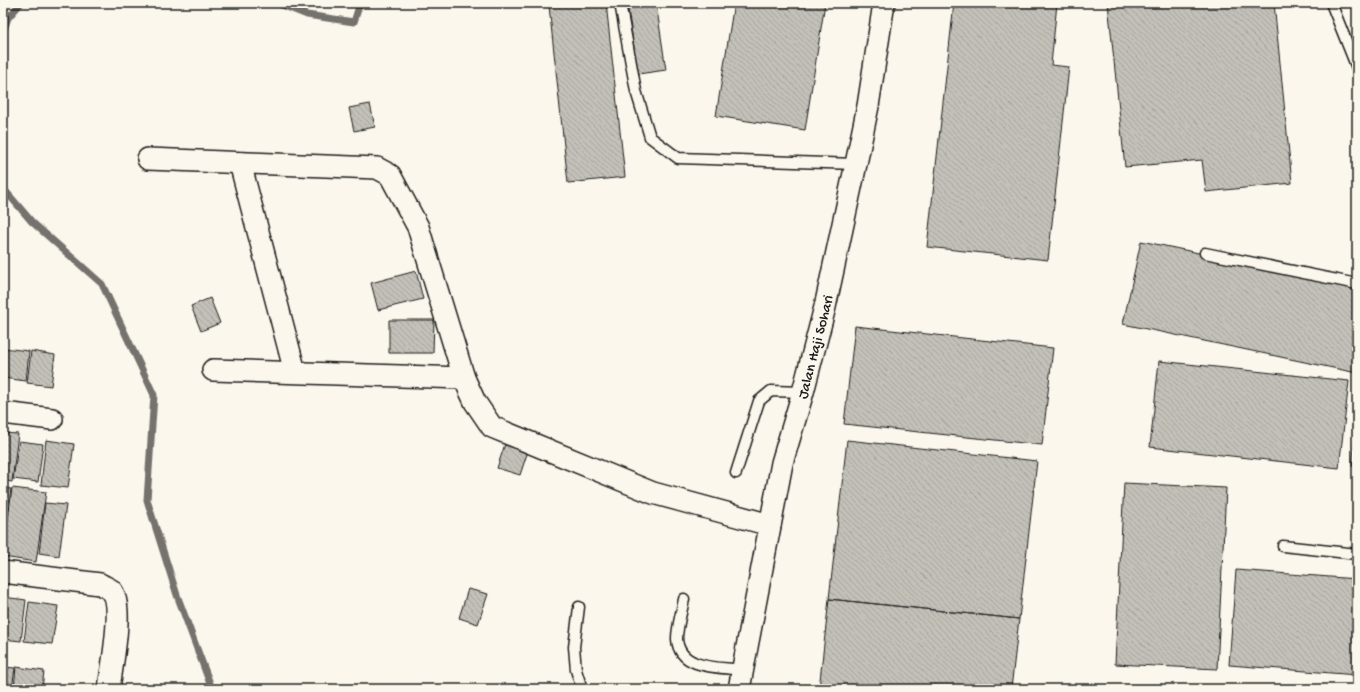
<svg xmlns="http://www.w3.org/2000/svg" width="1360" height="692" font-family="'Gochi Hand',sans-serif">
<style>
.lines{fill:none;stroke-linecap:round;stroke-linejoin:round}
.stream{stroke:#74726e;stroke-width:7}
.building{fill:url(#building-back-hatch);stroke:#1c1c1c}
.service-casing{stroke:#1c1c1c;stroke-width:13}
.minor-casing{stroke:#1c1c1c;stroke-width:24}
.service{stroke:#fbf7ec;stroke-width:10}
.minor{stroke:#fbf7ec;stroke-width:21}
.labels{text-anchor:middle;stroke-width:4;stroke-linejoin:round;paint-order:stroke}
.street-label{font-size:15px;fill:#1c1c1c;stroke:#fbf7ec}
</style>
<defs>
<pattern id="building-back-hatch" width="6" height="6" patternUnits="userSpaceOnUse"><rect width="6" height="6" fill="#c3c0b8"/><path d="M-1 5l2 2M0 0l6 6M5-1l2 2" fill="none" stroke="#a7a49e"/></pattern>
</defs>
<rect width="100%" height="100%" fill="#fbf7ec"/>
<filter id="ink" filterUnits="userSpaceOnUse"><feTurbulence type="fractalNoise" baseFrequency=".025" numOctaves="2"/><feDisplacementMap in="SourceGraphic" scale="8" xChannelSelector="R" yChannelSelector="G"/><feConvolveMatrix kernelMatrix="1 2 1 2 8 2 1 2 1" color-interpolation-filters="sRGB"/></filter>
<g filter="url(#ink)">
<g class="lines">
<path class="stream" d="M277,3L307,15L354,22L360,3
M3,32L8,18L21,3
M3,188L32,222L102,284L154,395L147,500L177,595L212,689"/>
</g>
<path class="building" d="M576,3H606L625,177L568,183L549,6Z
M627,3H656L666,70L638,74Z
M734,3H825L805,130L716,116Z
M954,3H1057L1051,65L1069,67L1048,260L927,247Z
M1108,3H1274L1292,183L1206,192L1202,160L1125,167Z
M370,104L375,127L354,131L349,108Z
M1141,241L1357,286V373L1123,324Z
M416,271L423,299L378,310L371,283Z
M210,298L220,323L201,331L191,306Z
M389,320H434L433,353H389Z
M855,326L1053,348L1042,445L844,424Z
M3,348L29,351L26,381L3,378Z
M31,351L55,355L51,386L27,383Z
M1159,361L1349,381L1339,468L1150,447Z
M1357,420V467L1352,466Z
M3,433L18,434L12,482L3,480Z
M46,440L74,444L68,488L41,485Z
M847,440L1037,461L1019,619L829,599Z
M19,441L43,444L38,482L13,479Z
M505,444L528,451L520,475L497,468Z
M1124,483L1226,488L1217,669L1115,664Z
M3,488L11,489L3,549Z
M12,488L46,492L36,562L3,557Z
M45,503L66,505L59,556L39,553Z
M1236,570L1357,579V675L1229,665Z
M468,589L488,594L478,624L459,618Z
M3,597L26,600L21,641L3,639Z
M829,599L1019,619L1011,689H819Z
M29,602L58,606L52,644L24,641Z
M3,667L15,668L12,689H3Z
M16,667L44,671L42,689H14Z"/>
<g class="lines">
<g class="service-casing">
<path id="service" d="M620,3L636,91L650,137L678,158L856,164
M1331,3L1357,68
M1205,253L1357,284
M736,473L759,401L771,391L803,392
M1283,546L1357,554
M684,599C682,611 677,626 677,639C679,670 720,667 743,670
M579,607L574,647L576,670L582,689"/>
</g>
<g class="minor-casing">
<g id="minor">
<path d="M148,159L377,168L390,175L418,227L464,378L475,402L492,427L653,493L770,525"/>
<path d="M240,163L295,372"/>
<path d="M213,370L464,378"/>
<path d="M3,413L52,419"/>
<path d="M3,572L100,584C103,586 108,588 111,590C125,604 111,669 109,689"/>
<path id="s1" d="M739,689L782,463L803,392L825,307L856,164L868,106L884,3"/>
</g>
</g>
<use href="#service" class="service"/>
<use href="#minor" class="minor"/>
</g>
</g>
<g class="labels">
<g class="street-label">
<text dy="5" stroke="none"><textPath href="#s1" startOffset="351">Jalan Haji Sohari</textPath></text>
</g>
</g>
<rect width="1360" height="692" fill="none" stroke="#fbf7ec" stroke-width="16"/>
<rect x="8" y="8" width="1344" height="676" fill="none" stroke="#1c1c1c" stroke-width="1.5" filter="url(#ink)"/>
</svg>
